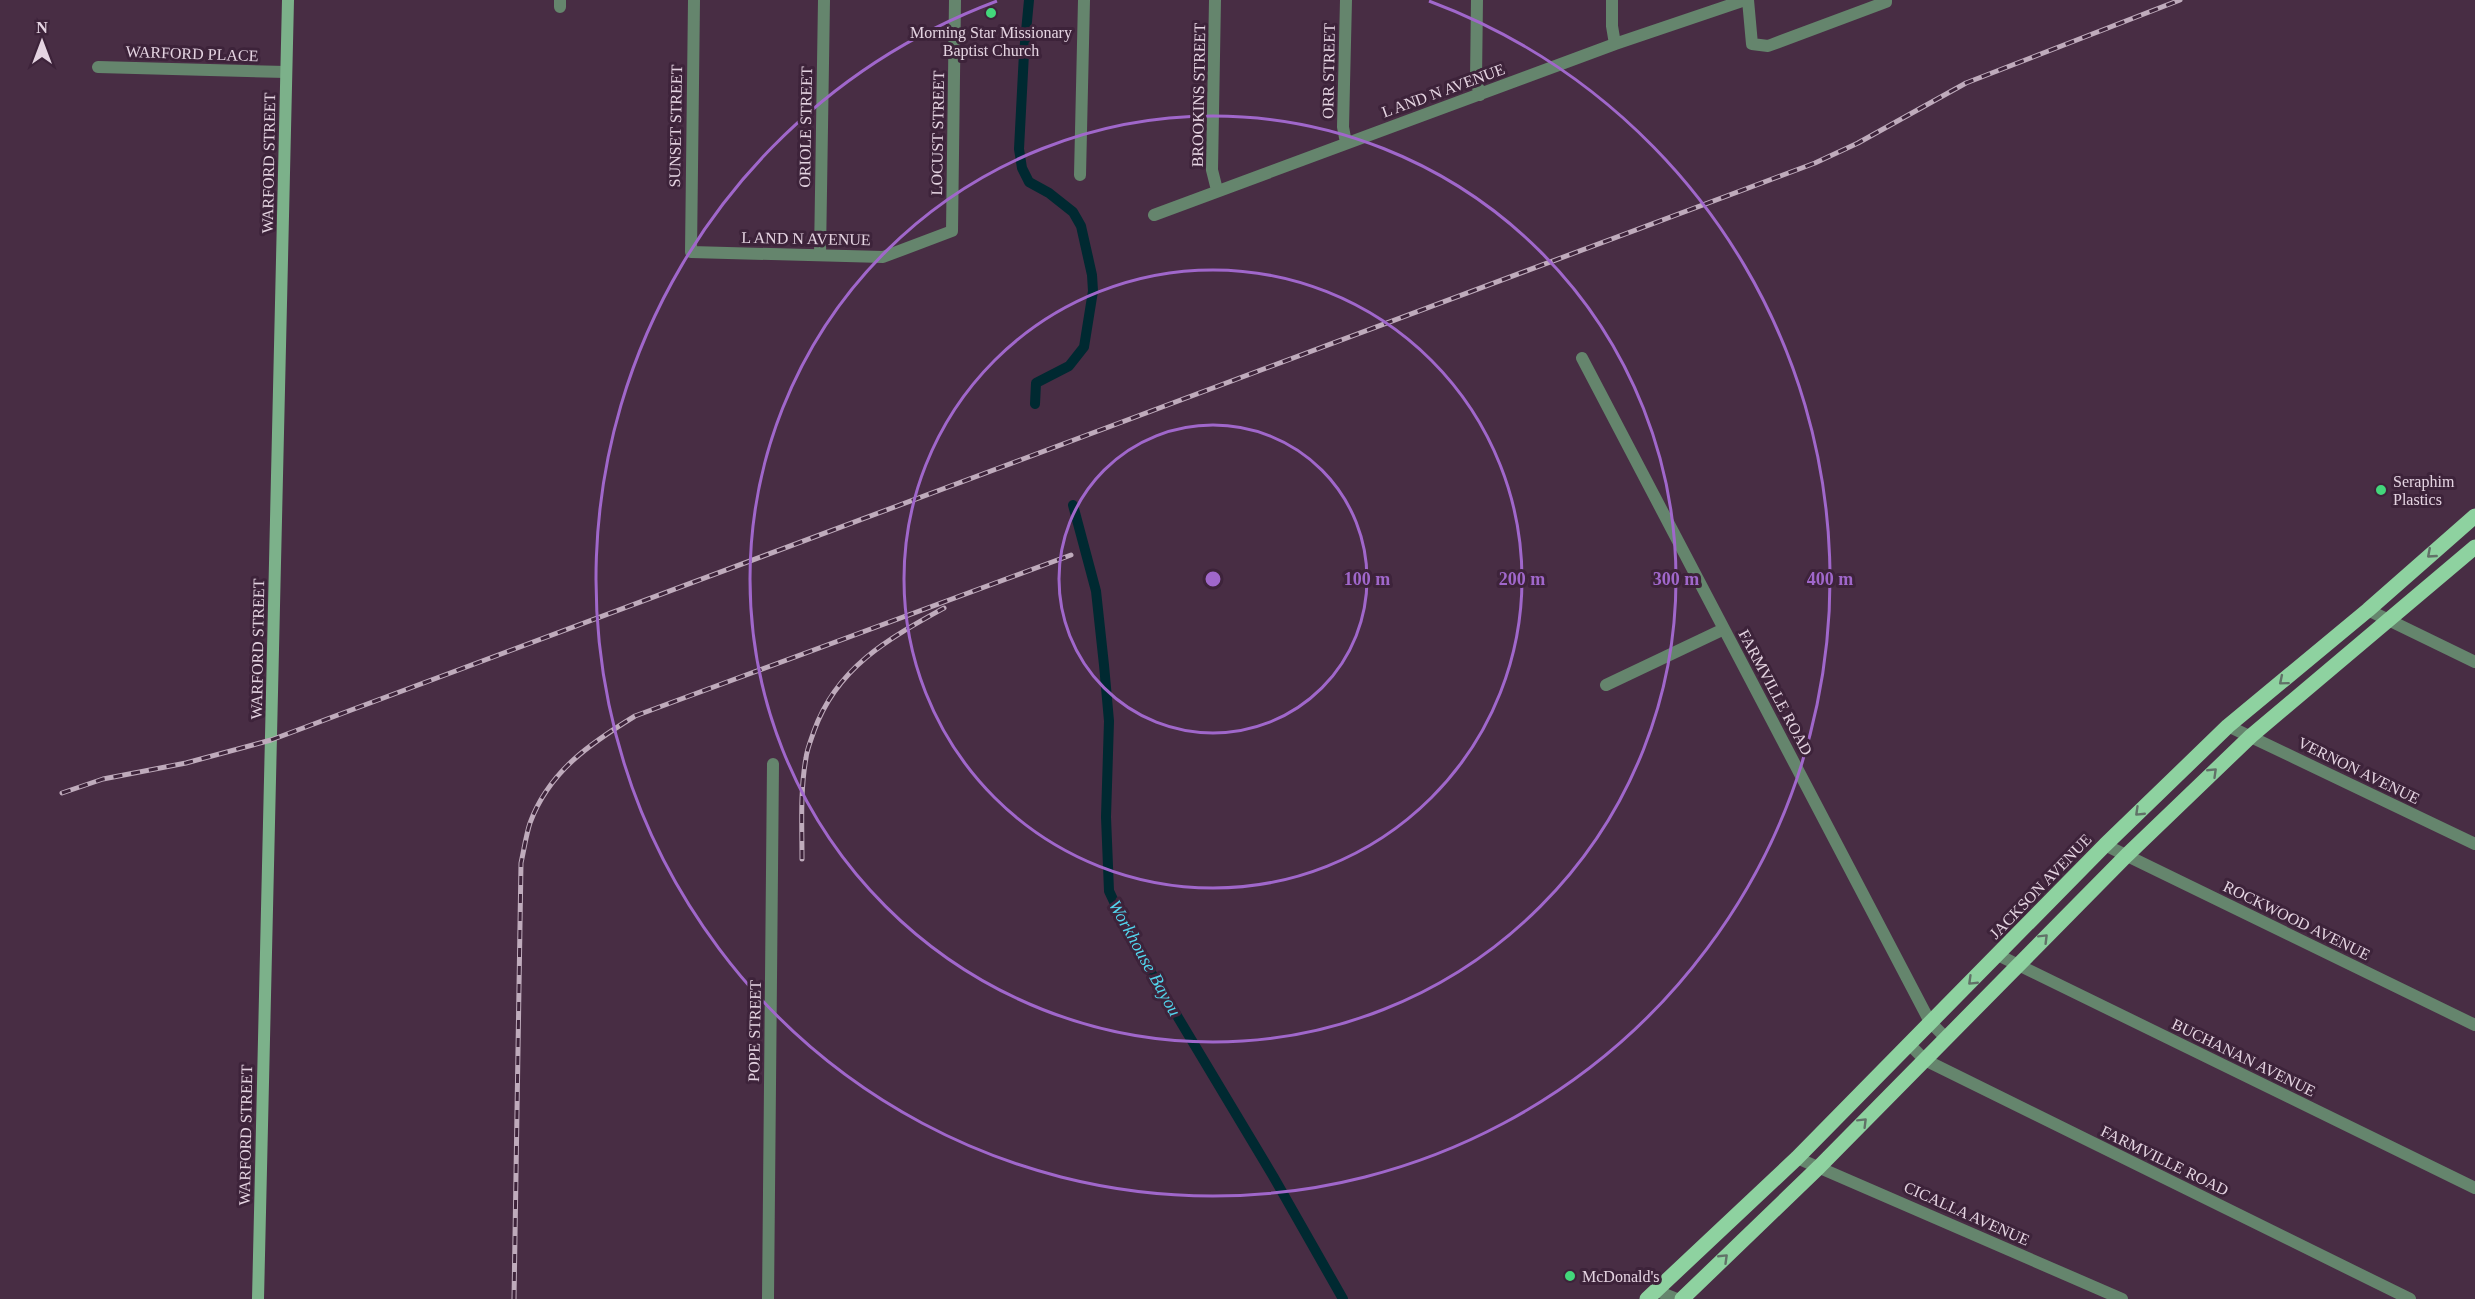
<svg xmlns="http://www.w3.org/2000/svg" width="2475" height="1299" font-family="Georgia,serif">
<style>
.lines{fill:none;stroke-linecap:round;stroke-linejoin:round}
.canal{stroke:#002931;stroke-width:10}
.street{stroke:#65856d;stroke-width:12}
.secondary{stroke:#7cb18a;stroke-width:12}
.primary{stroke:#8ed2a0;stroke-width:15}
.rail-casing{stroke:#bfabbc;stroke-width:5}
.rail{stroke:#3d233a;stroke-width:3;stroke-dasharray:9;stroke-linecap:butt}
.oneway{stroke:#617268}
.ring{fill:none;stroke:#a067cb;stroke-width:3}
.poi-dot{fill:#43d77b;stroke:#3d233a;stroke-width:2}
.labels{text-anchor:middle;stroke-width:6;stroke-linejoin:round;paint-order:stroke}
.poi-label{font-size:16px;fill:#e5d4e2;stroke:#3d233a;text-anchor:start}
.street-label{font-size:16px;fill:#e5d4e2;stroke:#3d233a}
.water-label{font-size:18px;font-style:italic;fill:#52d5ed;stroke:#3d233a}
.centre{fill:#a067cb;stroke:#3d233a;stroke-width:3}
.ring-label{font-size:18px;text-anchor:middle;font-weight:bold;fill:#a067cb;stroke:#3d233a;stroke-width:6;stroke-linejoin:round;paint-order:stroke}
</style>
<rect width="100%" height="100%" fill="#482d44"/>
<g class="lines">
<path class="canal" d="M1029,0L1024,53L1019,149L1022,168L1029,182L1049,193L1073,212L1081,226L1092,275L1093,291L1084,347L1069,366L1036,383L1035,404
M1073,505L1096,591L1104,665L1109,721L1106,817L1109,891L1134,944L1273,1176L1343,1299"/>
<path class="street" d="M694,0L691,252L883,257L952,231L955,0
M1215,0L1212,170L1217,190
M1346,0L1343,127L1346,143
M1477,0L1476,80L1480,95
M1612,0V26L1615,44
M1748,0L1752,44L1768,46L1886,2V0
M560,7V0
M98,67L286,72
M1080,175L1084,0
M1154,215L1615,44L1745,0
M820,255L824,0
M1582,358L1930,1022L1946,1038
M2368,610L2475,662
M1606,685L1724,629
M2228,726L2475,844
M2105,845L2475,1025
M1998,955L2475,1188
M1909,1044L1925,1060L2410,1299
M1797,1158L2122,1299
M1657,1291L1677,1299
M768,1299L773,764"/>
<path class="secondary" d="M258,1299L288,0"/>
<path class="primary" d="M1647,1299L1797,1158L2105,845L2228,726L2368,610L2475,516
M1682,1299L1819,1167L2127,855L2251,736L2475,547"/>
<g class="rail-casing">
<path id="rail" d="M62,793L103,779L186,763L271,740L1815,163L1858,143L1966,83L2180,0
M802,859C802,825 800,791 806,758C807,749 811,740 814,731C837,667 888,639 944,608
M514,1299L521,863C524,850 526,835 530,823C549,771 591,743 635,716L1071,555"/>
</g>
<use href="#rail" class="rail"/>
</g>
<defs><path id="oneway-chevron" d="M-2-3.5L2.5 0L-2 3.5" fill="none" stroke-width="1.6" stroke-linecap="round" stroke-linejoin="round" transform="scale(1.5)"/></defs>
<g class="oneway">
<use href="#oneway-chevron" transform="translate(2431 554) rotate(139)"/>
<use href="#oneway-chevron" transform="translate(2283 681) rotate(140)"/>
<use href="#oneway-chevron" transform="translate(2213 772) rotate(-44)"/>
<use href="#oneway-chevron" transform="translate(2139 812) rotate(136)"/>
<use href="#oneway-chevron" transform="translate(2044 938) rotate(-45)"/>
<use href="#oneway-chevron" transform="translate(1972 981) rotate(136)"/>
<use href="#oneway-chevron" transform="translate(1863 1122) rotate(-45)"/>
<use href="#oneway-chevron" transform="translate(1724 1258) rotate(-44)"/>
</g>
<g class="ring">
<circle cx="1213" cy="579" r="154"/>
<circle cx="1213" cy="579" r="309"/>
<circle cx="1213" cy="579" r="463"/>
<path d="M1429 1A617 617 0 1 1 997 1"/>
</g>
<g class="poi-dot">
<circle cx="991" cy="13" r="6"/>
<circle cx="2381" cy="490" r="6"/>
<circle cx="1570" cy="1276" r="6"/>
</g>
<g class="labels">
<g class="poi-label">
<text x="991" y="38" text-anchor="middle">Morning Star Missionary<tspan x="991" dy="18">Baptist Church</tspan></text>
<text x="2393" y="487">Seraphim<tspan x="2393" dy="18">Plastics</tspan></text>
<text x="1582" y="1282">McDonald's</text>
</g>
<g class="street-label">
<text transform="translate(192 53) rotate(2)" y="6">WARFORD PLACE</text>
<text transform="translate(1328 71) rotate(-89)" y="6">ORR STREET</text>
<text transform="translate(1443 90) rotate(-20)" y="6">L AND N AVENUE</text>
<text transform="translate(1198 95) rotate(-89)" y="6">BROOKINS STREET</text>
<text transform="translate(675 126) rotate(-89)" y="6">SUNSET STREET</text>
<text transform="translate(805 127) rotate(-89)" y="6">ORIOLE STREET</text>
<text transform="translate(937 133) rotate(-89)" y="6">LOCUST STREET</text>
<text transform="translate(268 163) rotate(-89)" y="6">WARFORD STREET</text>
<text transform="translate(806 238) rotate(1)" y="6">L AND N AVENUE</text>
<text transform="translate(257 649) rotate(-89)" y="6">WARFORD STREET</text>
<text transform="translate(1776 692) rotate(62)" y="6">FARMVILLE ROAD</text>
<text transform="translate(2359 770) rotate(26)" y="6">VERNON AVENUE</text>
<text transform="translate(2040 886) rotate(-46)" y="6">JACKSON AVENUE</text>
<text transform="translate(2297 920) rotate(26)" y="6">ROCKWOOD AVENUE</text>
<text transform="translate(754 1031) rotate(-89)" y="6">POPE STREET</text>
<text transform="translate(2244 1057) rotate(26)" y="6">BUCHANAN AVENUE</text>
<text transform="translate(245 1135) rotate(-89)" y="6">WARFORD STREET</text>
<text transform="translate(2165 1160) rotate(26)" y="6">FARMVILLE ROAD</text>
<text transform="translate(1967 1213) rotate(24)" y="6">CICALLA AVENUE</text>
</g>
<g class="water-label">
<text transform="translate(1145 958) rotate(61)" y="6">Workhouse Bayou</text>
</g>
</g>
<circle cx="1213" cy="579" r="9" class="centre"/>
<g class="ring-label">
<text x="1367" y="585">100 m</text>
<text x="1522" y="585">200 m</text>
<text x="1676" y="585">300 m</text>
<text x="1830" y="585">400 m</text>
</g>
<g transform="translate(42 42)" stroke="#3d233a" stroke-width="4.5" paint-order="stroke">
<path d="M0-4.5L10 22L0 15L-10 22Z" fill="#e5d4e2"/>
<text y="-9" font-size="16" font-weight="bold" text-anchor="middle" fill="#e5d4e2">N</text>
</g>
</svg>
